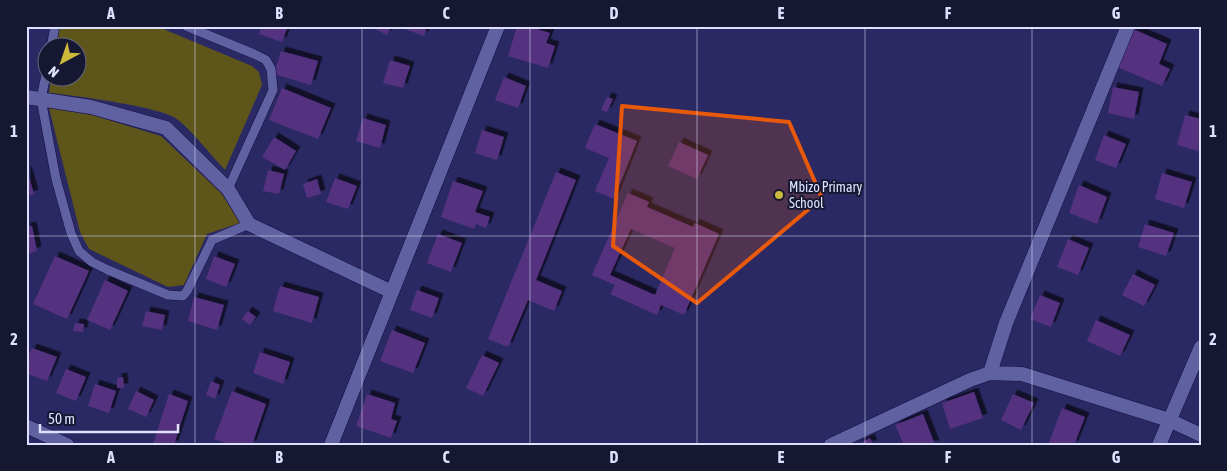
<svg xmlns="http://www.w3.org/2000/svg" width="1227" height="471" font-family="'Asap Condensed',sans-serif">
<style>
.green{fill:#5d551a}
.building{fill:#543180;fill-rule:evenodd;filter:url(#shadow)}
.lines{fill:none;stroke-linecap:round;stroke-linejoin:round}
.service-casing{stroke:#150d46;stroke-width:10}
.minor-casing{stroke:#150d46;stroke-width:15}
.service{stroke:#5f61a1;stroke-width:9}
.minor{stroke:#5f61a1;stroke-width:14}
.marked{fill:#e8590c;fill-opacity:0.2;stroke:#e8590c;stroke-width:4;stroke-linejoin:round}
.grid{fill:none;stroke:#dde0fe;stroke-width:1;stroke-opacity:0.55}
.poi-dot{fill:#ccb939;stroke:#161730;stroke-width:2}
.labels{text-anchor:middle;stroke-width:4;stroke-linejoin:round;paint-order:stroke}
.poi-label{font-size:14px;fill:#dde0fe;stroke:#161730;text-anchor:start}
.neatline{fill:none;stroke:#dde0fe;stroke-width:2}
.grid-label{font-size:16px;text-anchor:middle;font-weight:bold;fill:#dde0fe}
</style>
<defs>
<filter id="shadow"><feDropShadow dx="4.5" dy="-4.5" stdDeviation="0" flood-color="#0009"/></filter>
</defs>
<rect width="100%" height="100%" fill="#2b2963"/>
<path class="green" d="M60,26H156L252,66L259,72L262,85L225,170C210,154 195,134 177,119C162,107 72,95 49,93L51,78H78V48L56,47Z
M49,108L92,115L161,136L222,194L240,223L207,234L184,285L168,287L89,249L80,232Z"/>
<path class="building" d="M262,26H288L282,42L259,34Z
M369,26H391L387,35Z
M402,26H427L424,36L402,28Z
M517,26H527L550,33L546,43L555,46L548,68L508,56Z
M1133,29L1167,44L1159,64L1170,69L1162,86L1117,67Z
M281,51L318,61L311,85L274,74Z
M390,60L410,66L403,88L383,83Z
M504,77L526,86L518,108L495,100Z
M1113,87L1139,92L1134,119L1108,113Z
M282,88L331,108L318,139L269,120Z
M607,97L613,99L607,112L601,110Z
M1185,115L1201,119V152L1177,145Z
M363,118L386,125L380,148L356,141Z
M595,124L637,141L614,199L595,191L609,158L585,148Z
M482,130L504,137L497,160L475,153Z
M1104,135L1126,144L1116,168L1095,160Z
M274,137L296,151L285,170L262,157Z
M679,142L708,155L697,179L668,166Z
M27,170L34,194L26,197V171Z
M268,170L284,174L279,194L263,191Z
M556,172L576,180L536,280L562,291L554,311L528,300L508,347L488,339Z
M1162,173L1192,182L1184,208L1155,199Z
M335,178L357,186L348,209L326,202Z
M317,179L321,194L307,198L303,184Z
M453,181L483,191L475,212L490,217L486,228L476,224L474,229L441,217Z
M1079,185L1107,197L1097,224L1069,213Z
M628,193L649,202L647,207L693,227L695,223L719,234L684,315L661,305L657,315L610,294L615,285L592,275ZM631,229L675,248L655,295L610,275Z
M1145,224L1174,233L1166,256L1138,247Z
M32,226L37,251L26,254V227Z
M438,234L462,243L451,272L427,263Z
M1068,239L1089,248L1078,275L1057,267Z
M55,256L89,271L67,319L33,304Z
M214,256L235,264L226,287L206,279Z
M1133,274L1155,285L1144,306L1122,295Z
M105,280L128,291L110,330L87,320Z
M280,286L319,297L312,323L273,311Z
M417,290L439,298L432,318L410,310Z
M1040,295L1060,303L1051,327L1030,319Z
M194,297L224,305L217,330L188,321Z
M146,311L165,315L162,330L142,326Z
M248,311L256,317L250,325L242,319Z
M1096,320L1130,335L1120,356L1087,341Z
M75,323L84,324L83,332L73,331Z
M392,330L425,343L413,373L380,361Z
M32,348L57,357L47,381L26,373V361Z
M260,352L290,362L283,384L253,373Z
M482,355L499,363L483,396L466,388Z
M66,369L86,377L76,401L56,393Z
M123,377L124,388H117V378Z
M211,381L220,385L215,399L206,395Z
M95,384L116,391L109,413L88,406Z
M136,391L154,400L146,417L128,409Z
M232,391L266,404L252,445H231L214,439Z
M974,392L983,418L950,429L942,403Z
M169,394L188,401L174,445H156L153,444Z
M367,394L395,403L391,419L397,421L391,438L356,426Z
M1013,394L1034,403L1021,430L1001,420Z
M1062,408L1085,417L1074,445H1048Z
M923,414L935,445H904L895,425Z
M870,438L873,445H857Z"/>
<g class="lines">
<g class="service-casing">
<path id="service" d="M186,26L254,54L266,60L271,69L273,90L228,189
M51,48L55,26
M48,65L41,99L56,179L71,233L79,251L92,262L108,270L168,295L183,296L187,291L212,240L249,224"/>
</g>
<g class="minor-casing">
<path id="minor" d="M26,97L91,107L166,128L228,189L249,224L392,292
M990,373L1006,323L1128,26
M26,426L67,445
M331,445L498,26
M831,445L970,380L990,373L1022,374L1169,420L1201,435
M1159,445L1201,347"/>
</g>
<use href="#service" class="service"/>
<use href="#minor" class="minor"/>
</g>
<path class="marked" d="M622,106L789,122L822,198L697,303L613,246Z"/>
<path class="grid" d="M195,26V445M362,26V445M530,26V445M697,26V445M865,26V445M1032,26V445M26,236H1201"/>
<circle class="poi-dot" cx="779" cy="195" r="5"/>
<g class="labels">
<g class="poi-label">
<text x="789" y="192">Mbizo Primary<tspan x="789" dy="16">School</tspan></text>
</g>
</g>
<rect width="1227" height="471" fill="none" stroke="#161730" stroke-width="55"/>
<g transform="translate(62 62) rotate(220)"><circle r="24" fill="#161730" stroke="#666782"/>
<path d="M0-4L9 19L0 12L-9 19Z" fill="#ccb939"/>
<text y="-8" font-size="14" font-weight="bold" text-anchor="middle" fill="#dde0fe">N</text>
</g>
<path d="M40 424v8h138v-8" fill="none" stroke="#dde0fe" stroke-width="2.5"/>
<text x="48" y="424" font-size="15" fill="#dde0fe" stroke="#161730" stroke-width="4" paint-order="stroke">50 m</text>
<rect x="28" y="28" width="1172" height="416" class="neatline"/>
<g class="grid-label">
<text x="111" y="19">A</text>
<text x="279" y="19">B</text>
<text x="446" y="19">C</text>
<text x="614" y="19">D</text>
<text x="781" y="19">E</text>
<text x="948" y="19">F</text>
<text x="1116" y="19">G</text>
<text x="14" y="137">1</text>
<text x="1213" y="137">1</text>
<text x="14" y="345">2</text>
<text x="1213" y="345">2</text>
<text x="111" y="463">A</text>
<text x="279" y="463">B</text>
<text x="446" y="463">C</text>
<text x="614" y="463">D</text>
<text x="781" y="463">E</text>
<text x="948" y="463">F</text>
<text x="1116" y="463">G</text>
</g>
</svg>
